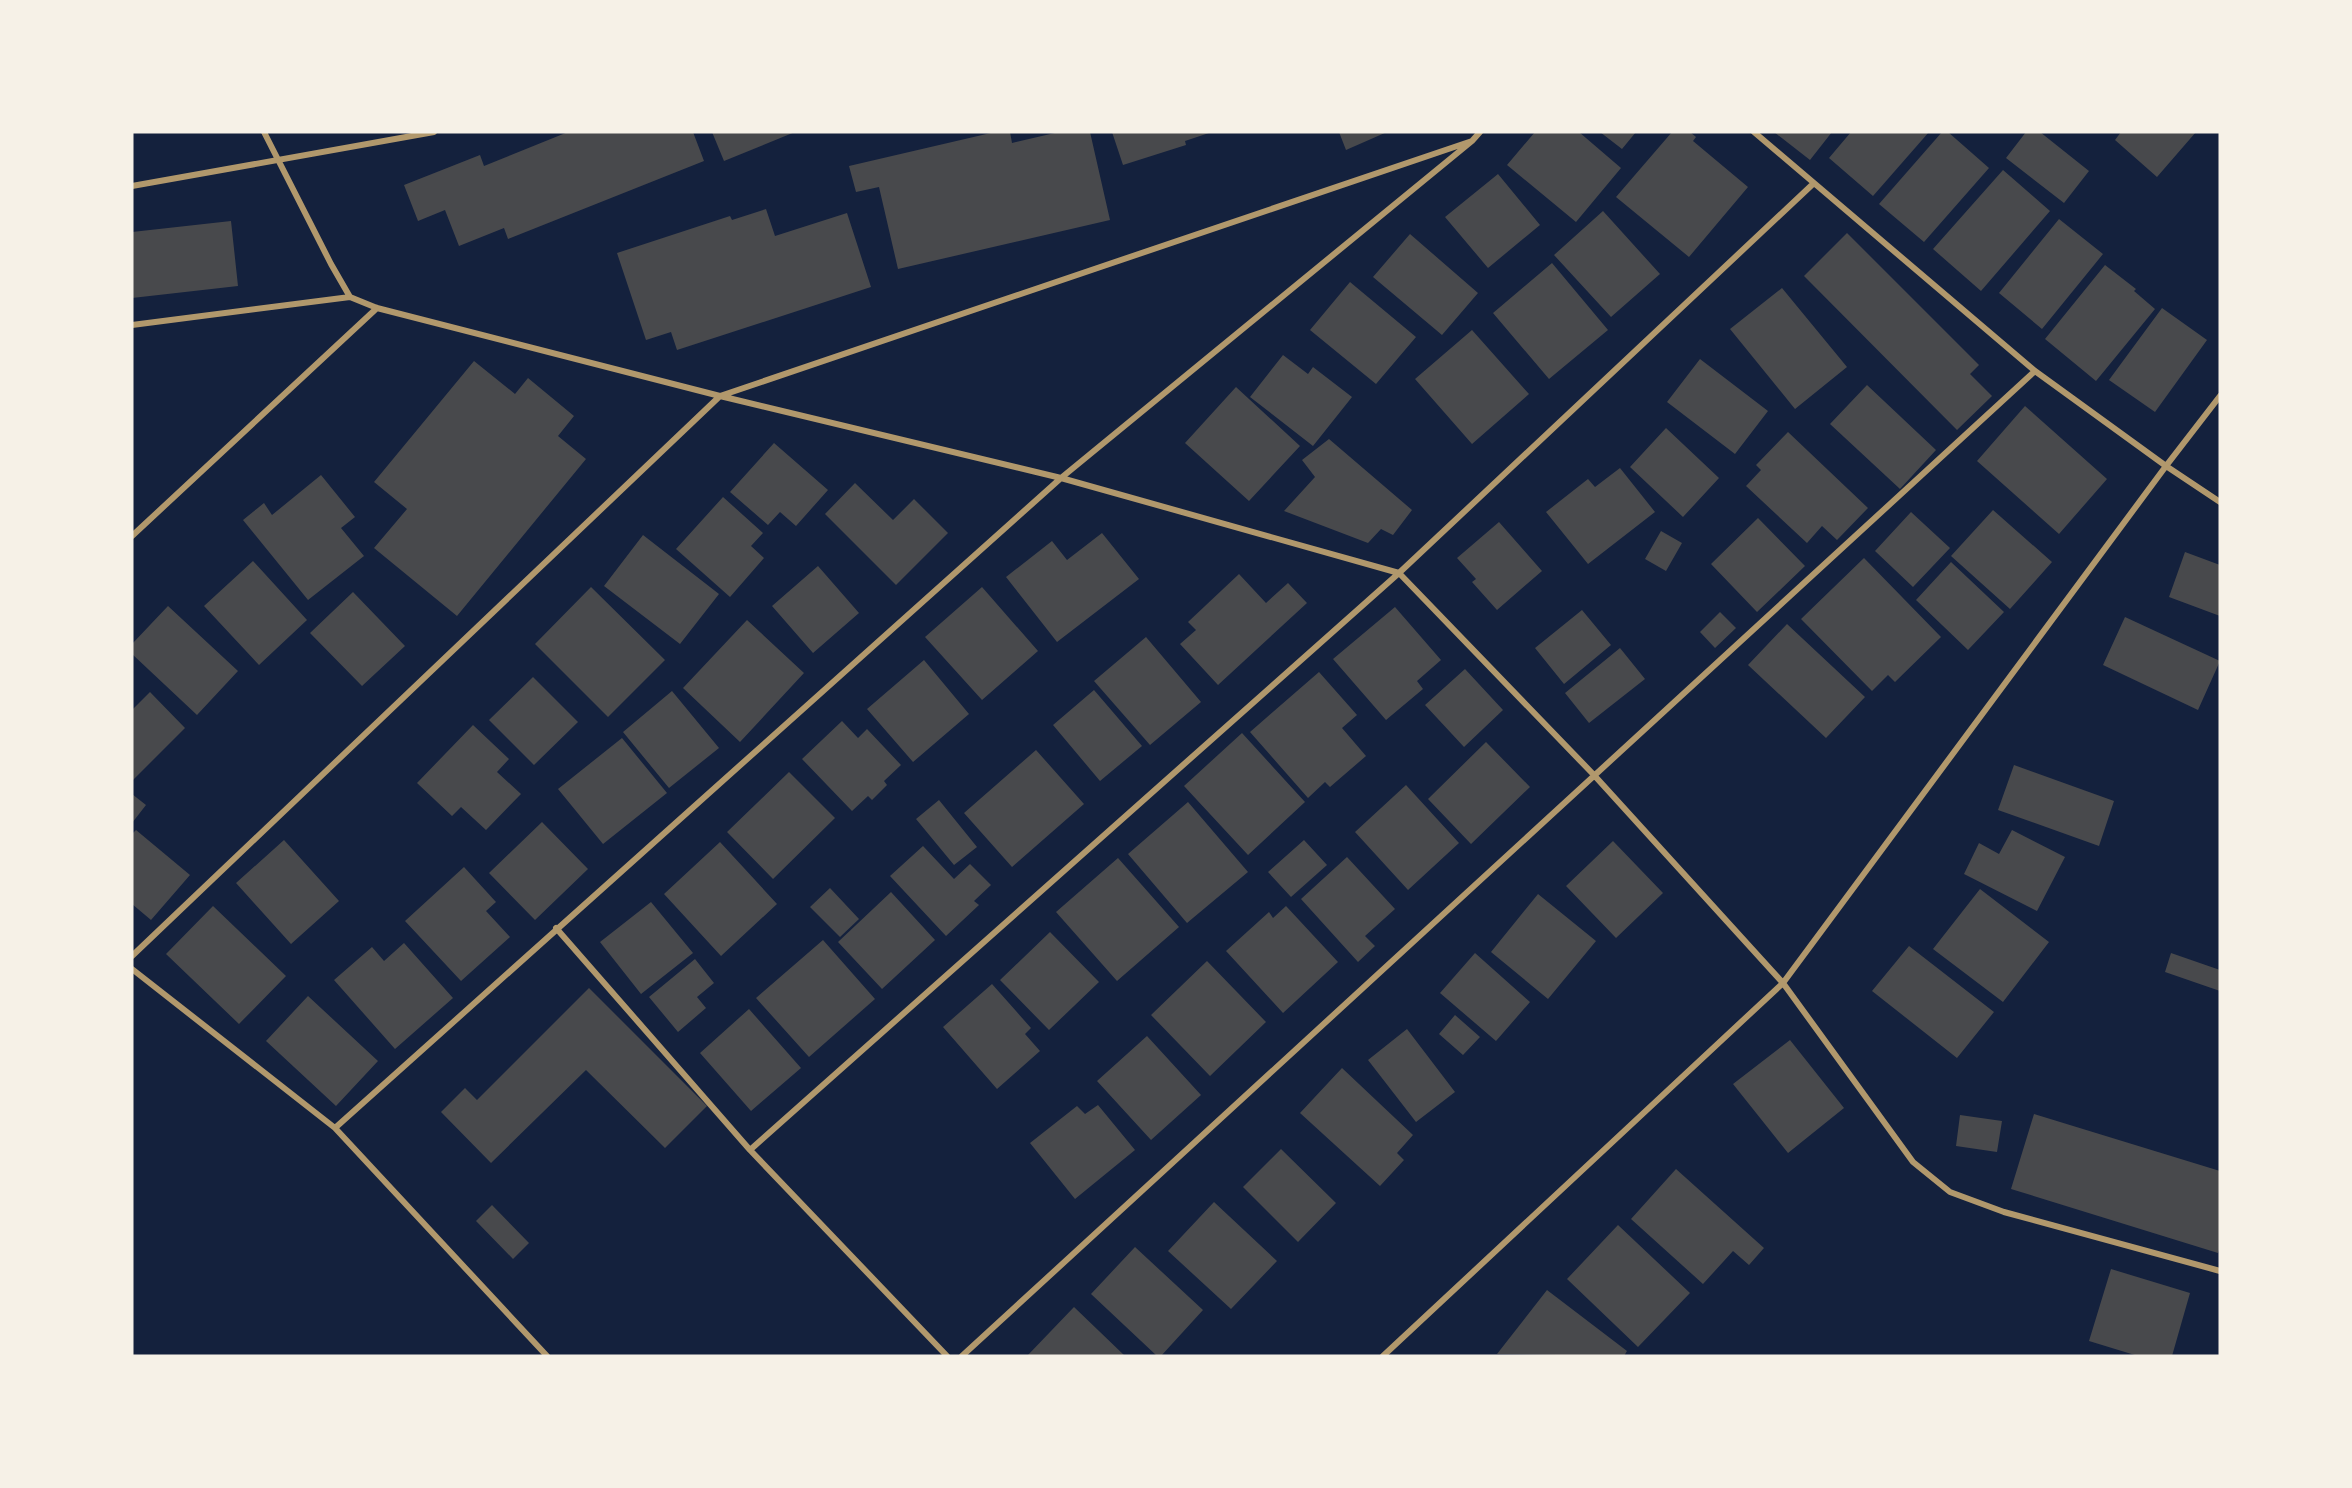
<svg xmlns="http://www.w3.org/2000/svg" width="2352" height="1488" font-family="Quicksand,sans-serif">
<style>
.building{fill:#48494c}
.lines{fill:none;stroke-linecap:round;stroke-linejoin:round}
.minor{stroke:#b1986c;stroke-width:6}
</style>
<rect width="100%" height="100%" fill="#14213d"/>
<path class="building" d="M568,132H693L704,161L508,239L504,228L459,246L445,210L418,221L404,185L480,155L484,166Z
M712,132H795L724,161Z
M995,132H1010L1012,143L1059,132H1090L1110,220L898,269L879,187L856,192L849,166Z
M1112,132H1212L1185,141L1186,145L1123,165Z
M1339,132H1387L1346,150Z
M1535,132H1579L1621,168L1576,222L1507,165Z
M1600,132H1636L1622,149Z
M1672,132H1690L1696,137L1693,141L1748,187L1689,257L1616,197Z
M1774,132H1832L1810,160Z
M1851,132H1929L1873,196L1829,158Z
M1942,132H1948L1989,168L1924,242L1879,204Z
M2026,132H2040L2089,171L2064,203L2006,158Z
M2121,132H2196L2157,177L2115,140Z
M2003,170L2050,211L1981,291L1933,249Z
M1498,174L1540,225L1488,268L1445,217Z
M766,209L775,236L847,213L871,287L677,350L671,332L646,340L617,253L730,216L732,220Z
M1603,211L1660,274L1611,317L1554,255Z
M2059,219L2103,254L2042,329L1999,293Z
M231,221L238,286L132,298V232Z
M1847,233L1979,365L1970,374L1992,396L1957,430L1804,276Z
M1410,234L1478,293L1442,335L1373,277Z
M1552,263L1608,330L1549,379L1493,313Z
M2105,265L2136,289L2134,291L2155,309L2096,381L2045,339Z
M1350,282L1416,337L1376,384L1310,330Z
M1782,288L1847,367L1795,409L1730,329Z
M2162,308L2207,340L2155,412L2109,380Z
M1472,330L1529,394L1472,444L1415,379Z
M1283,355L1308,374L1313,367L1352,397L1313,446L1250,397Z
M1700,359L1768,411L1735,454L1667,402Z
M474,361L515,394L528,378L574,416L558,436L586,459L457,616L374,548L407,509L374,482Z
M1867,385L1936,450L1900,489L1830,424Z
M1236,387L1300,446L1249,501L1185,443Z
M2025,406L2107,479L2059,534L1977,461Z
M1666,428L1719,478L1683,517L1630,467Z
M1788,432L1868,508L1837,540L1822,526L1807,543L1746,486L1761,470L1756,465Z
M1329,439L1412,510L1393,535L1381,529L1368,543L1284,511L1315,477L1302,460Z
M774,443L828,490L796,526L780,512L768,525L730,492Z
M1620,468L1655,512L1588,564L1546,512L1588,479L1595,487Z
M321,475L355,517L341,528L364,556L308,600L243,520L264,503L272,515Z
M855,483L893,520L914,499L948,533L896,585L825,514Z
M723,497L763,533L751,546L764,558L730,597L676,549Z
M1993,510L2052,562L2010,609L1951,556Z
M1911,512L1950,548L1913,587L1875,551Z
M1758,518L1805,566L1757,612L1711,564Z
M1499,522L1542,571L1497,610L1472,582L1476,579L1457,558Z
M1661,531L1682,543L1666,571L1645,559Z
M1102,533L1139,579L1057,642L1006,577L1052,541L1067,560Z
M643,535L719,594L680,644L604,586Z
M2185,552L2220,565V616L2169,597Z
M1864,558L1941,637L1895,682L1888,675L1872,691L1801,619Z
M253,561L307,620L259,665L204,606Z
M1951,562L2004,612L1968,650L1916,600Z
M818,566L859,613L813,653L772,606Z
M1239,574L1266,603L1288,583L1307,603L1218,685L1180,644L1196,630L1188,622Z
M591,587L665,660L608,717L535,644Z
M982,587L1038,651L982,700L925,637Z
M353,592L405,646L362,686L310,633Z
M168,606L238,671L197,715L132,654V644Z
M1395,607L1441,660L1417,681L1423,689L1386,720L1333,659Z
M1582,610L1611,645L1564,684L1535,648Z
M1720,612L1736,628L1715,648L1700,632Z
M2125,617L2220,661L2198,710L2103,665Z
M747,620L804,673L740,742L683,688Z
M1787,624L1865,697L1826,738L1748,665Z
M1146,637L1201,702L1150,745L1094,681Z
M1620,648L1645,679L1589,723L1565,693Z
M924,660L969,714L913,762L867,709Z
M1465,669L1503,710L1464,747L1425,705Z
M1319,672L1357,715L1342,728L1366,756L1330,787L1325,782L1308,798L1250,732Z
M533,677L578,722L534,765L489,720Z
M1094,690L1142,746L1100,781L1053,725Z
M672,691L719,748L669,788L623,732Z
M150,692L185,728L132,781V710Z
M842,721L858,738L867,729L901,765L884,781L887,785L872,800L868,796L852,811L802,759Z
M473,725L509,759L497,772L521,794L486,830L461,807L452,816L417,783Z
M1242,733L1305,802L1248,855L1184,786Z
M622,738L667,793L603,844L558,789Z
M1486,742L1530,787L1471,844L1428,799Z
M1036,750L1084,804L1012,867L964,813Z
M2014,765L2114,801L2099,846L1998,810Z
M789,772L835,818L773,879L727,832Z
M1406,785L1459,843L1408,890L1355,832Z
M132,794L146,805L132,823Z
M939,800L977,847L954,865L916,819Z
M1188,802L1248,872L1187,923L1128,854Z
M542,822L588,869L535,920L489,873Z
M136,830L190,875L151,920L132,904V834Z
M2012,830L2065,857L2037,911L1964,874L1979,843L1999,854Z
M284,840L339,901L291,944L236,883Z
M1304,840L1327,865L1291,897L1268,872Z
M1613,841L1663,893L1616,938L1566,886Z
M720,842L777,904L721,956L664,894Z
M923,846L954,879L970,864L991,885L974,901L979,905L946,936L890,876Z
M1347,857L1395,909L1365,936L1375,946L1358,962L1301,899Z
M1118,858L1179,927L1117,981L1056,912Z
M464,867L496,902L486,911L510,937L461,981L405,921Z
M830,888L859,919L840,937L810,907Z
M1980,889L2049,942L2003,1002L1933,949Z
M891,892L935,940L882,989L838,942Z
M1538,894L1596,941L1548,999L1491,952Z
M651,902L693,953L641,994L600,942Z
M213,906L286,976L239,1024L166,954Z
M1286,906L1338,962L1283,1013L1226,951L1269,912L1273,918Z
M1050,932L1099,982L1049,1030L1000,980Z
M823,940L875,999L809,1057L756,998Z
M404,943L453,998L395,1049L334,980L372,947L384,961Z
M1909,946L1994,1012L1957,1058L1872,991Z
M1475,953L1530,1002L1496,1041L1440,993Z
M2171,953L2220,970V991L2165,972Z
M695,959L714,983L697,997L706,1008L678,1032L649,997Z
M1207,961L1266,1022L1210,1076L1151,1015Z
M992,984L1031,1028L1025,1034L1040,1051L997,1089L943,1027Z
M589,988L707,1106L665,1148L586,1070L491,1163L441,1112L465,1088L477,1100Z
M308,996L378,1061L336,1106L266,1041Z
M749,1009L801,1068L751,1111L700,1053Z
M1455,1015L1480,1037L1463,1055L1439,1034Z
M1407,1029L1455,1092L1416,1122L1368,1060Z
M1147,1036L1201,1095L1151,1140L1097,1081Z
M1790,1040L1844,1108L1788,1153L1733,1084Z
M1342,1068L1413,1135L1397,1153L1404,1160L1380,1186L1300,1113Z
M1098,1105L1135,1150L1075,1199L1030,1143L1077,1106L1085,1114Z
M2034,1114L2220,1171V1246L2218,1253L2011,1189Z
M1960,1115L2002,1121L1997,1152L1956,1146Z
M1281,1149L1336,1203L1298,1242L1243,1187Z
M1676,1169L1764,1248L1749,1265L1733,1251L1703,1284L1631,1219Z
M1214,1202L1277,1261L1231,1309L1168,1251Z
M492,1205L529,1243L513,1259L476,1221Z
M1618,1225L1690,1293L1638,1347L1567,1279Z
M1135,1247L1203,1310L1161,1356H1157L1091,1294Z
M2111,1269L2190,1293L2172,1356H2138L2089,1341Z
M1547,1290L1627,1351L1624,1356L1497,1354Z
M1074,1307L1125,1356H1027Z"/>
<g class="lines">
<path class="minor" d="M264,132L331,264L350,297L377,308L720,396L1061,478L1399,573L1593,774L1783,983L1913,1162L1950,1192L2004,1212L2220,1271
M1754,132L2035,371L2166,466L2220,502
M132,186L434,132
M132,325L350,297
M132,536L377,308
M556,928L750,1150L947,1356
M132,956L720,396L1472,141
M132,969L335,1128L547,1356
M335,1128L1061,478L1472,141L1480,132
M750,1150L1399,573L1814,183
M962,1356L2035,371
M1383,1356L1783,983L2166,466L2220,396"/>
</g>
<rect width="2352" height="1488" fill="none" stroke="#f6f1e7" stroke-width="267"/>
</svg>
